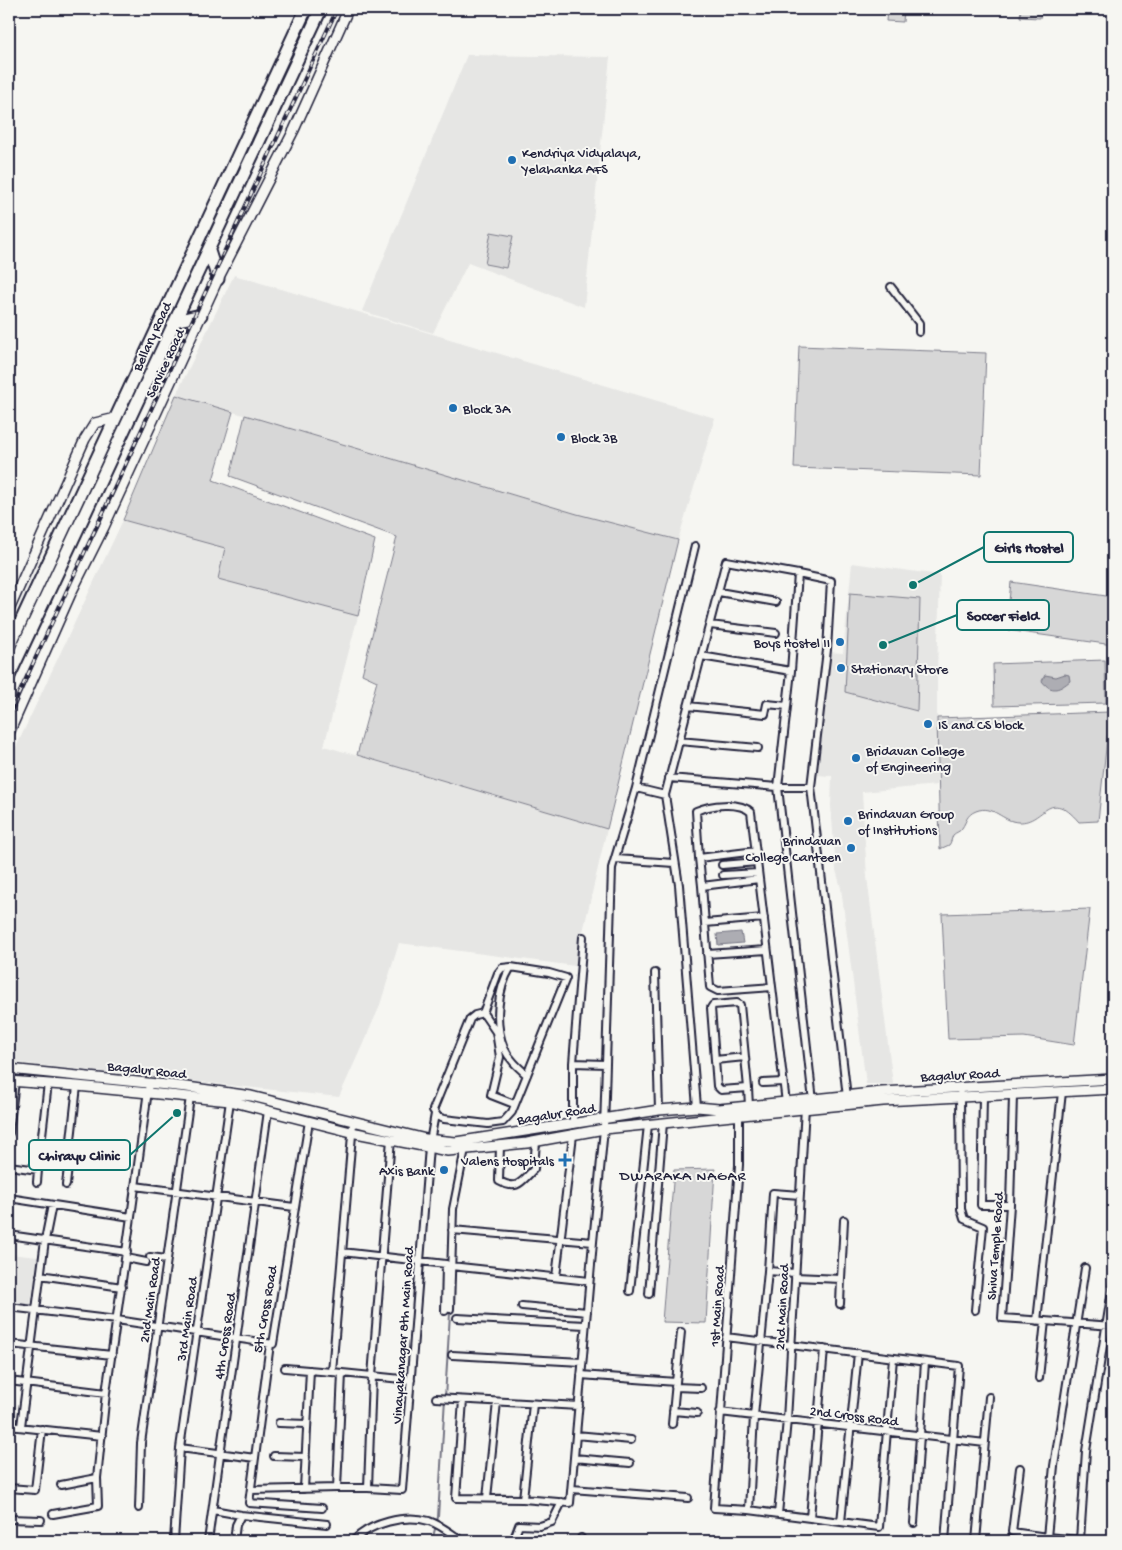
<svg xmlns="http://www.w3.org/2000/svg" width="1122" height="1550" font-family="'Gochi Hand',sans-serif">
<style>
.built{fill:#e6e6e4}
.green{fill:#d7d7d7;stroke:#7c7c89}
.water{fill:#adadb3;stroke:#757583}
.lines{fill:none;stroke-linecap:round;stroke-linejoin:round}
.stream{stroke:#757583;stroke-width:2}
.street-casing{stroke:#22223b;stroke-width:10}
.secondary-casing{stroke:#22223b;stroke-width:12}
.highway-casing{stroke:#22223b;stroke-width:15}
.street{stroke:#f6f6f2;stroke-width:6}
.secondary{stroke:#f6f6f2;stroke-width:9}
.highway{stroke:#f6f6f2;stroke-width:11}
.rail-casing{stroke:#22223b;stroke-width:4}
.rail{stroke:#f6f6f2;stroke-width:2;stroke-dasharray:5.5;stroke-linecap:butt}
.poi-dot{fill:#1f6fb2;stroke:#f6f6f2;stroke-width:2}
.labels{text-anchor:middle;stroke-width:4;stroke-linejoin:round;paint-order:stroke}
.poi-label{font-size:14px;fill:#22223b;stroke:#f6f6f2;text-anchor:start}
.street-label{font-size:14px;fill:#22223b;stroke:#f6f6f2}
.neighbourhood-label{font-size:15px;letter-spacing:1px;fill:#22223b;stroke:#f6f6f2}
.leader{fill:none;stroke:#0f766e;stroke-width:2}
.callout-dot{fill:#0f766e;stroke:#f6f6f2;stroke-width:2}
.callout{fill:#f6f6f2;stroke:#0f766e;stroke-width:2}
.callout-label{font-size:15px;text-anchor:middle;font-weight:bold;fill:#22223b}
</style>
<rect width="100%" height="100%" fill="#f6f6f2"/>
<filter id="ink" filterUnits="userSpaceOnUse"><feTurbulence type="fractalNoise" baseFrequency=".02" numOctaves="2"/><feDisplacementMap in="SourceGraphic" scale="10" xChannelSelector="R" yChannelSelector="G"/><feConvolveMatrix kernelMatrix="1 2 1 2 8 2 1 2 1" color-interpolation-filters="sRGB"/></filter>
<g filter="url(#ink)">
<path class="built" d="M467,55L610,57L584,307L468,263L433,333L362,311Z
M234,275L715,418L678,540L577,514L176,395Z
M123,520L225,548L218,579L358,616L324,746L607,829L575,966L399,943L379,1008L339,1097L9,1062V762Z
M852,563L940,575L937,673V785L862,792L867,877L893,1084H866L841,888L836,870L831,806L832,776L815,775L829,652L843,653Z
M9,1254L38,1257L31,1305L9,1303Z"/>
<path class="green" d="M887,9H904L903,22L886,21Z
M1021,9H1041L1040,18L1020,17Z
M491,232L513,236L506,268L485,264Z
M799,346L986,353L981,475L794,468Z
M176,395L233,412L213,480L375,540L358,616L218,579L225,548L123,520Z
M245,415L577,514L678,540L607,829L357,755L377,681L362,674L397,537L230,476Z
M1011,582L1113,597V645L1006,630Z
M850,593L920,599L917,711L845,692Z
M1105,660L1106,703L994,706L993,664Z
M1110,712L1098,821L1079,822C1048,786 1045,823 1019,822C1002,822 994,804 976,811C966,815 967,821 962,828C960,832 956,832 953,835C952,837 951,843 949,845L940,849L937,718Z
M1090,909L1074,1045L1024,1037L948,1039L942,914Z
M715,1169L706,1323L662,1322L674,1170Z"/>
<path class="water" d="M1065,674L1069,675L1070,681C1060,689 1052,694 1042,681L1045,675L1056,677Z
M741,932L743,943L718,945L717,934Z
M411,1535L436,1541H376L390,1536Z"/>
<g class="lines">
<path class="stream" d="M432,1541L438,1517L450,1313"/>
<g class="street-casing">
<path id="street" d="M891,287L919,323V332
M719,592L776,602
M710,625L776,633
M701,656L791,671
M688,706L765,714L767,704L787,706
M679,741L758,748
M669,778L778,787L791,671L798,574L831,581L827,650L811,787H778L813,1101
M811,787L847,1097
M636,788L665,795L679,885L697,1107
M665,795L726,561L798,574
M756,851L699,858L696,811C710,805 739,801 751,812L786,1103
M699,858L702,886
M616,859L674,863
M722,865L757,862
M723,875L758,873
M759,879L702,886L710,987L718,991L772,987
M705,923L764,918
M707,954L767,950
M655,973L659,1110
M483,1013L498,973L502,968L511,967
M715,1060L745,1057
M573,1063L606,1064
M763,1083L783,1082
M748,1088L740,1005L737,1003L713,1005L711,1008L717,1086L721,1090L748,1088L749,1106
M960,1094L961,1209L964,1219L983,1227L975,1310
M1013,1095L1010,1205L1002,1318L1113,1326
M983,1096L981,1205H1010
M514,1104L491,1095L500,1057L496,1032L483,1013L475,1015L470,1019L433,1110L438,1117L444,1119L488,1124L503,1122L512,1112L566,978L549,973L511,967C497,989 494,1024 504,1048C509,1059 518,1067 527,1075
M739,1113V1165L714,1508L749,1510L754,1416L768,1271L795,1273
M573,1125V1063L583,937
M9,1133L15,1081
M500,1145L499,1181C518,1191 521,1182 534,1169L536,1141
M9,1166L38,1170L48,1083
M37,1182L38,1170
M66,1185L77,1086
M135,1186L294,1207
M9,1198L131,1217L149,1083
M452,1230L593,1242L570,1503L523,1499L456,1498L463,1400
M9,1235L127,1252
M593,1242L604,1129L612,868L636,788L695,546
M342,1252L446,1264L445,1311
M150,1257L167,1259
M126,1258L146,1262
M451,1266L589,1281
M1085,1268L1054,1466L1047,1537L1080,1540L1086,1451L1113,1284
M768,1271L773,1193L800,1195
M40,1275L122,1287
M556,1277L573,1135
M795,1277L841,1279L844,1220
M630,1291L648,1125
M649,1294L663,1123
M840,1304L841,1279
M522,1306L587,1312
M9,1307L117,1320L273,1344L309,1121
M450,1309L453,1209L465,1149
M457,1318L585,1325
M1037,1321L1062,1092
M726,1337L959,1366L945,1541
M9,1344L112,1355
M270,1344L249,1503L322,1508
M452,1355L582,1362
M285,1368L332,1372L353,1123
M332,1372L372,1376L391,1139
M342,1373L337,1488H368L372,1376L411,1380
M581,1375L676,1382L681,1332
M1039,1378L1045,1321
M9,1381L106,1393
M675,1387L701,1388
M436,1398L579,1406
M673,1411L697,1413
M720,1412L985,1443
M279,1423L307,1424
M672,1424L676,1382
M9,1426L102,1436
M21,1426L45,1240L52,1205
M576,1435L631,1440
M180,1448L255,1458
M274,1456L306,1457
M574,1458L630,1463
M1020,1468L1012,1532L1047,1537
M61,1485L97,1478
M9,1488L35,1490L42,1429
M368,1488L402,1490L429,1147L435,1114
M304,1489L310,1370
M572,1489L688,1498
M251,1490L337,1488
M487,1498L497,1402
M523,1499L533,1404
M139,1508L141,1443L190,1097
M213,1510L241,1515L327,1524
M749,1510L879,1527L893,1358
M53,1514L98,1506L97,1478L106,1393L131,1217
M778,1514L787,1420L805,1107
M810,1518L824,1349
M9,1519L41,1520
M841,1522L858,1353
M914,1523L925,1362
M174,1541L180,1448L230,1101
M208,1541L268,1111
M234,1541L236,1525L241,1515
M353,1541C370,1523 405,1514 429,1521C441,1525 452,1534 462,1541
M513,1541L519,1525L540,1526L552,1522L562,1502
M580,1541L581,1538
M976,1541L989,1397"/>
</g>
<g class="secondary-casing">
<path id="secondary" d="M9,610L85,439L95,423L116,418
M9,733L72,591L104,527L218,279L294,130L347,12L344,9
M9,1069L187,1087L251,1096L426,1139L456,1142L659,1110L697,1107L719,1109L882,1092L1113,1079
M9,1081L77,1086L230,1101L351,1132L448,1151L527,1143L604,1129L883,1101L1113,1089"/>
</g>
<g class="highway-casing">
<path id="highway" d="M209,251L218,279
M175,321L201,315
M9,647L306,9
M9,676L321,9"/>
</g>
<use href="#street" class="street"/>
<use href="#secondary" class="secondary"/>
<use href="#highway" class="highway"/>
<g class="rail-casing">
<path id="rail" d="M9,715L337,9"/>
</g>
<use href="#rail" class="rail"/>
</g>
</g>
<g class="poi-dot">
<circle cx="512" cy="160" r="5"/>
<circle cx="453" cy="408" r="5"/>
<circle cx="561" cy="437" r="5"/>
<circle cx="840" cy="642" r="5"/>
<circle cx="841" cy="668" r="5"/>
<circle cx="928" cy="724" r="5"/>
<circle cx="856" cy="758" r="5"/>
<circle cx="848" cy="821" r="5"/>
<circle cx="851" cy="848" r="5"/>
<path d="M562.5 1152.5h5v5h5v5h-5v5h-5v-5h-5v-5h5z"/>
<circle cx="444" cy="1170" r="5"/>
</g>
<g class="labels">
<g class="poi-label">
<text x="522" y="157">Kendriya Vidyalaya,<tspan x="522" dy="16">Yelahanka AFS</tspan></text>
<text x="463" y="413">Block 3A</text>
<text x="571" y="442">Block 3B</text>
<text x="830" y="647" text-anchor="end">Boys Hostel II</text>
<text x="851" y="673">Stationary Store</text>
<text x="938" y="729">IS and CS block</text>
<text x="866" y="755">Bridavan College<tspan x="866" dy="16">of Engineering</tspan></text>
<text x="858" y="818">Brindavan Group<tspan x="858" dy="16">of Institutions</tspan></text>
<text x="841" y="845" text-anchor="end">Brindavan<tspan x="841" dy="16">College Canteen</tspan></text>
<text x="554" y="1165" text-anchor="end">Valens Hospitals</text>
<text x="434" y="1175" text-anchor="end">Axis Bank</text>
</g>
<g class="street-label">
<text transform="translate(151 336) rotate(-65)" y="5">Bellary Road</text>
<text transform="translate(164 363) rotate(-65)" y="5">Service Road</text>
<text transform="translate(147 1069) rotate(6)" y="5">Bagalur Road</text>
<text transform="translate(960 1074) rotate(-3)" y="5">Bagalur Road</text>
<text transform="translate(556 1113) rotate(-9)" y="5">Bagalur Road</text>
<text transform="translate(994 1246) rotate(-86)" y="5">Shiva Temple Road</text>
<text transform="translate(149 1300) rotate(-82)" y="5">2nd Main Road</text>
<text transform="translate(716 1306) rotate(-86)" y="5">1st Main Road</text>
<text transform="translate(781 1307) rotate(-87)" y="5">2nd Main Road</text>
<text transform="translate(264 1309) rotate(-80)" y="5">5th Cross Road</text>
<text transform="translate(186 1319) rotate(-82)" y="5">3rd Main Road</text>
<text transform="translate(402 1335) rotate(-86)" y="5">Vinayakanagar 8th Main Road</text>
<text transform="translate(224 1336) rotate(-82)" y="5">4th Cross Road</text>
<text transform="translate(854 1415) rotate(7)" y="5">2nd Cross Road</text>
</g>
<g class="neighbourhood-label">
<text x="683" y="1180">DWARAKA NAGAR</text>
</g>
</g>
<path class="leader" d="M913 585L984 547M883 645L957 615M177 1113L130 1155"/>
<g class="callout-dot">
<circle cx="913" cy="585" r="5"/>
<circle cx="883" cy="645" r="5"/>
<circle cx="177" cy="1113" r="5"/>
</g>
<g class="callout">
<rect x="984" y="532" width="89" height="30" rx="5"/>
<rect x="957" y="600" width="92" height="30" rx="5"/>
<rect x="29" y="1140" width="101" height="30" rx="5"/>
</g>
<g class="callout-label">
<text x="1029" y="552">Girls Hostel</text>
<text x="1003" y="620">Soccer Field</text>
<text x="79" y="1160">Chirayu Clinic</text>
</g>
<rect width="1122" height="1550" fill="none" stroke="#f6f6f2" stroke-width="30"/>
<rect x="15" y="15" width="1092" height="1520" fill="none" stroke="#22223b" stroke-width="2" filter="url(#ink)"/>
</svg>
